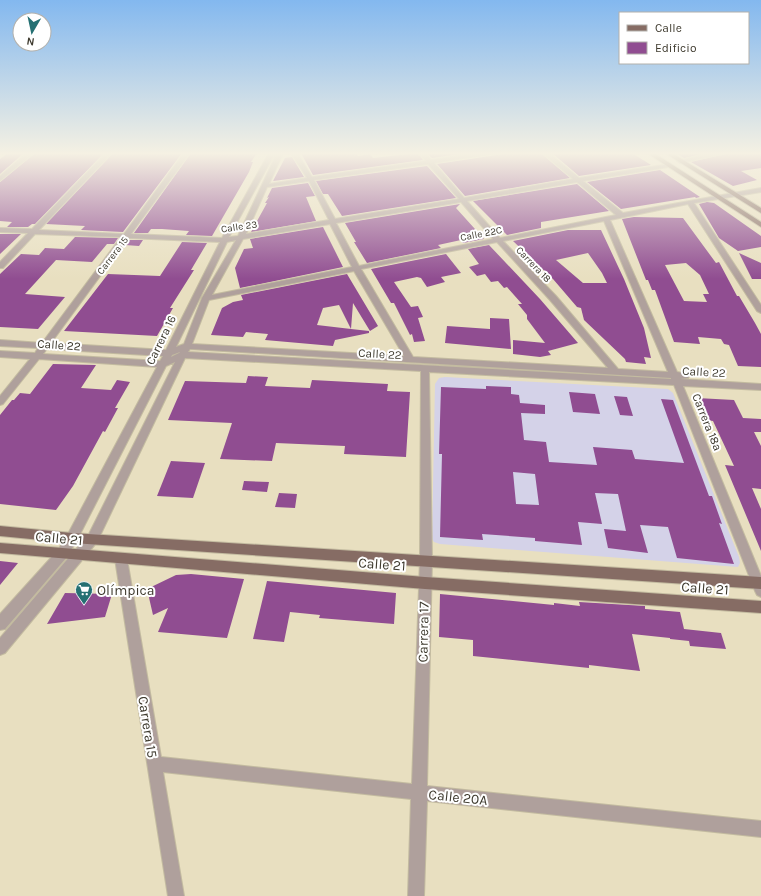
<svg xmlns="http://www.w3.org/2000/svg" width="761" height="896" font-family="Karla,sans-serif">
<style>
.commercial{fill:#d4d2e8}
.building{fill:#904d91;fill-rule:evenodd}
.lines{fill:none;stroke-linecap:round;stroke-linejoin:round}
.minor-casing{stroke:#c3bba0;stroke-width:2}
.major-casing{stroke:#c3bba0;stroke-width:2}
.minor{fill:#afa09c;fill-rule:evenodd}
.major{fill:#866c64;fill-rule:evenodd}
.labels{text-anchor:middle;stroke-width:4;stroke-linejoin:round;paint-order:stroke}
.far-street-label{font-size:10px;fill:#3e3a2e;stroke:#fff}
.street-label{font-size:12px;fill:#3e3a2e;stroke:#fff}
.near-street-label{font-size:14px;fill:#3e3a2e;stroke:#fff}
.near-poi-label{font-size:14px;fill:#3e3a2e;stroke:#fff;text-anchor:start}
</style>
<rect width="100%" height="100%" fill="#e8dfc0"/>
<path class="commercial" d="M445,377L668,389L673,393L739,557L740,563L738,567L440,544L434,542L432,539L435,384L439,378Z"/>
<path class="building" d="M8,153H24L0,174V159Z
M35,153H104L35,224H32L28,227H7L12,222L0,221V182Z
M113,153H182L123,232L81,230L85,226L46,224Z
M191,153H257L251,162H253L249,172L212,236L186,235L189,231L162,229H151L148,233H134Z
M301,153H356L358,156L370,154L373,158L418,153L423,160L313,175Z
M427,153H467L432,158Z
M510,153H541L570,178L465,196L437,164Z
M552,153H632L651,165L579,176Z
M676,153H706L684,158Z
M728,153H761V168L741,171L757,180L733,186L691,162Z
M292,157L304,177L273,181L285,158Z
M427,166L456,198L342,216L328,194H323L316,181Z
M660,170L700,197L696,198L695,197L621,209L587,182Z
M308,183L315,196L306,197L316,221L251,232L267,203H265L269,197L267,198L272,188Z
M577,184L609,211L541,222V228L507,235L473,201Z
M707,202L714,203L761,236V247L738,251L719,238L699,204Z
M460,204L456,208L484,239L463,243L461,240L438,245L441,248L367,263L354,242H356L345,223Z
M634,217L683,218L716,263L719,262L737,296H739L755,323L761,334V367L738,366L729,345L724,344L721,339L698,337L700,344L674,342L655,290H652L648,280H646L622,219ZM686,263L700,275L709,294H703L707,302L684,301L665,265Z
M323,227L343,267L240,288L235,268L244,249L253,248L250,239Z
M568,230H601L624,279L644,328L651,358L644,357L646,364L626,362L625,359L584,320L581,308L577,307L553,279L513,241ZM588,253L602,273L607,283H583L556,260Z
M0,234H21L0,254Z
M75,237L118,238L114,244H107L92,262L56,260L25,294L65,297L38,329L0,327V274L21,254L39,255L45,248L64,249Z
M129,240H143L139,246L125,245Z
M182,242L207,243L191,270H194L170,308H173L157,336L64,331L108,274L160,276Z
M489,245L540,299L578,343L548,351L551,355L540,357L513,354V340L545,343L527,319V315L518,304H522L507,287L504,288L498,281L491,282L485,274L477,276L469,267L479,264L468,249Z
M739,253L761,263V279H752Z
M446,254L461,273L441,277L445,282L427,287L421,278L417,277L394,282L411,307L418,306L423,317L418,318L425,341L414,342L412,334L410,335L394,303H391L371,269Z
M347,274L378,326L370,331L353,303L351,329L369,331V333L335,340L333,346L265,340L268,334L246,332L243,337L211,335L222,308L233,302L243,300L241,295ZM339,305L351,329L317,325L323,308Z
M490,318L509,319L511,349L445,343L447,326L490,329Z
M53,364L96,365L81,388L111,390L117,380L130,382L115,408H118L105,432L103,431L73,486L56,510L0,504V415L12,400H14L20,393L30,394Z
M248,376L268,377L265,386L310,388L312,380L388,384L387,391L410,392L406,457L344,454L345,446L276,443L272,461L220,459L232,423L168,420L185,381L246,383Z
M486,386L511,387V394L519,395L520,403L545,405V414L521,413L524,440L546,442L549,462L597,465L593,447L632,450L635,459L684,463L661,399L673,400L709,496H712L722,524L719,523L734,564L677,558L668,527L640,525L648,553L608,548L604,529L626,531L618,494L595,493L602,524L578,522L582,545L535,541V538L482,534L483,540L440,537L442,454H439L441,387L486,389ZM513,472L535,474L539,505L516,504Z
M569,392L595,394L600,414L573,412Z
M614,396L627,397L633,416L620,415Z
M697,398L734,400L743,418L761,419V432H754L761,446V489L752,488L761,509V551L725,465L734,466L713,421L706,420Z
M171,461L205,463L193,498L157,496Z
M244,481L269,482L267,492L242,490Z
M279,493L297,494L295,508L275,507Z
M0,561L18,563L0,585Z
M191,574L244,579L227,638L158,632L168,608L153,615L147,589L176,575Z
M267,581L396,593L394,624L319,618L320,615L290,612L284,642L253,639Z
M65,593L112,594L105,617L47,624Z
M440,594L554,605V603L580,606L579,602L645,606V609L680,612L684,629L721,633L726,649L690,646L689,641L670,639V638L632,634L640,671L589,665V668L473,656V640L439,637Z"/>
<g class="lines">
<g class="minor-casing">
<path id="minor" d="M27,153H34L0,181V176Z
M106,153H112L39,230L124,234L184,153H190L131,234L222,238L269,153H275L229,237L238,236L277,153H283L269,184L307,178L291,153H297L312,177L426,161L419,153H425L431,160L479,153H495L434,163L464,198L573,179L542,153H549L579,178L670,164L671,165L668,167L583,181L623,213L761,188V192L694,203L761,305V313L757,311L688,204L610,220L677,372L688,374L689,376L688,378L680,379L761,384V390L683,386L761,576V597L757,595L755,591L674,385L429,372L432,560L427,786L761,821V837L427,801L424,896H408L411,799L163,772L184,896H168L115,559L117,555L121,554L125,555L127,559L161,757L412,784L420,560L421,371L185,358L97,542L5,653L0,655V638L89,534L175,362L166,366L76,542L66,558L5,629L0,630V614L58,550L68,534L157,367L39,359L3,404L0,405V396L30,359L0,357V351L35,353L38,348L0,346V340L42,343L121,237L35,234L3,268H0V262L28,233L0,232V228L32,229ZM428,164L459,199L335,219L314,180ZM309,181L329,220L246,234L267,187ZM577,182L616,215L500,238L467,201ZM461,202L493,239L359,266L336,223ZM604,221L668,372L618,369L556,296L503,241ZM330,224L352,267L212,295L243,239ZM128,238L220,242L166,350L51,343ZM236,240L202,298L184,344L176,347L227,242ZM497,242L550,300L608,368L413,357L361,269ZM354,271L404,356L192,344L209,300ZM47,349L163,356L160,361L43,354ZM190,349L671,378V379L188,352ZM180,352L179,353L171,357L172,355Z
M714,153H727L680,163L677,161Z"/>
</g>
<g class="major-casing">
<path id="major" d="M647,153H654L761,222V227Z
M665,153H672L761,208V213Z
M0,526L72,533L761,577V589L72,543L0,536Z
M0,543L425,577L761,601V613L425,589L0,553Z"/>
</g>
<use href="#minor" class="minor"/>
<use href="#major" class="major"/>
</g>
<linearGradient id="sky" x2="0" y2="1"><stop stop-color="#83b8ef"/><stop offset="0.55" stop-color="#f5f1e3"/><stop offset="1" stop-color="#f5f1e3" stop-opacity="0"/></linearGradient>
<rect width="761" height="279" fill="url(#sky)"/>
<defs>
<g id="supermarket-pin" transform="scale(0.9)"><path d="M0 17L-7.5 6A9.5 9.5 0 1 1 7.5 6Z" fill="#257073" stroke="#fff"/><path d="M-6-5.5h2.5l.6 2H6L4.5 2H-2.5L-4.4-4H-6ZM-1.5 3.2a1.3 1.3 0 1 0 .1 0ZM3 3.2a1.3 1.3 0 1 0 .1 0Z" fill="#fff"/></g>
</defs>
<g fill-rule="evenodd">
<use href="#supermarket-pin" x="84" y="590"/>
</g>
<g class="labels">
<g class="far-street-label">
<text transform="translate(239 226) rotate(-8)" y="4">Calle 23</text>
<text transform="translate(481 233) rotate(-11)" y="4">Calle 22C</text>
<text transform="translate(112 255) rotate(-53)" y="4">Carrera 15</text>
<text transform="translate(534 264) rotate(46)" y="4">Carrera 18</text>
</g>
<g class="street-label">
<text transform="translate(161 340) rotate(-64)" y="4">Carrera 16</text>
<text transform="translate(59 345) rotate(4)" y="4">Calle 22</text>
<text transform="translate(380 354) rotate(3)" y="4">Calle 22</text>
<text transform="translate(704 372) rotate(3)" y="4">Calle 22</text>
<text transform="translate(707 422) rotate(68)" y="4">Carrera 18a</text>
</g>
<g class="near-street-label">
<text transform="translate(59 538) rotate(5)" y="5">Calle 21</text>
<text transform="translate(382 564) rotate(4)" y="5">Calle 21</text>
<text transform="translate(705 588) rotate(4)" y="5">Calle 21</text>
<text transform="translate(423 632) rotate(-89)" y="5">Carrera 17</text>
<text transform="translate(148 727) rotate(81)" y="5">Carrera 15</text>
<text transform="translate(458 797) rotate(6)" y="5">Calle 20A</text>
</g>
<g class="near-poi-label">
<text x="97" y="595">Olímpica</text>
</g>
</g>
<rect x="619" y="12" width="130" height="52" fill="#ffffff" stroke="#b2b0ab"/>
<rect x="627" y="25" width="20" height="6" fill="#866c64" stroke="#b2b0ab"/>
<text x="655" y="32" font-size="12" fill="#3e3a2e">Calle</text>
<rect x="627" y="42" width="20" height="12" fill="#904d91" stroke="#b2b0ab"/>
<text x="655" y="52" font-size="12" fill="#3e3a2e">Edificio</text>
<g transform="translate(32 32) rotate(189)"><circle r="19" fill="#ffffff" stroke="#b2b0ab"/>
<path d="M0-3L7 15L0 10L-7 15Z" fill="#257073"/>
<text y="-6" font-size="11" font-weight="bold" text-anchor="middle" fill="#3e3a2e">N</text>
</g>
</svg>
